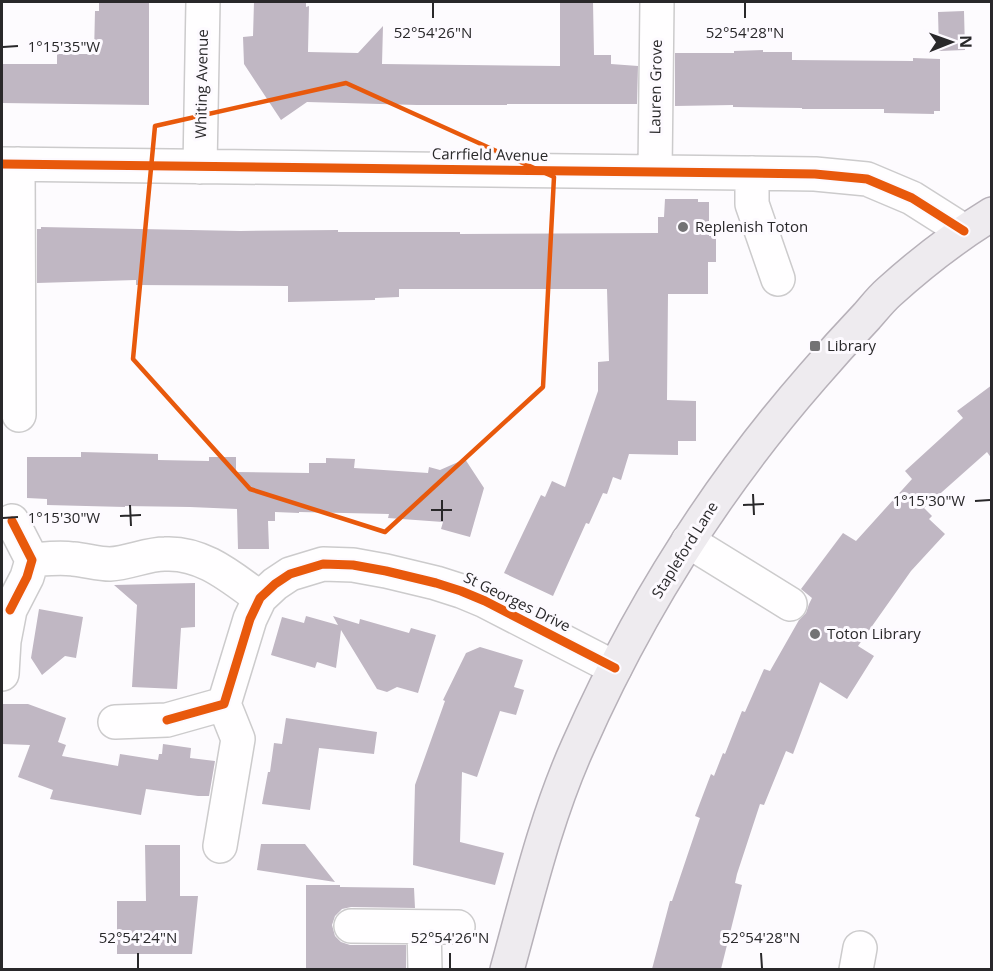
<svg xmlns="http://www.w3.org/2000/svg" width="993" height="971" font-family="'Open Sans',sans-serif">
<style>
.building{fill:#c0b7c3}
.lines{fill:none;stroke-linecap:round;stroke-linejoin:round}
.minor-casing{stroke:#cccbcc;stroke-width:36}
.major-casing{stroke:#b7b1b9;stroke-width:36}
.minor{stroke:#fffeff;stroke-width:33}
.major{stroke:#eeebef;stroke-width:33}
.cycleway-casing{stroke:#fdfaff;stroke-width:13}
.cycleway{stroke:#e8590c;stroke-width:9}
.marked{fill:none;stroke:#e8590c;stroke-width:4.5;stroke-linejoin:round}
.ticks{fill:none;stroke:#29282a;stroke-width:2}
.poi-dot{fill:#737274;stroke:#fdfaff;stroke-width:2}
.labels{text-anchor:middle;stroke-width:6;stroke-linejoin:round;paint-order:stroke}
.street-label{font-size:15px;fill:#29282a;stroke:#fdfaff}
.poi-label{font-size:15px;fill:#29282a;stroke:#fdfaff;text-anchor:start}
.ticks-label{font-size:15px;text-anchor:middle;fill:#29282a;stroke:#fdfaff;stroke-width:6;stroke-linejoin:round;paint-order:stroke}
</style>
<rect width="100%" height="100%" fill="#fdfbfe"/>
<path class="building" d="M99,2H149V105L2,103V64H57V54H94L95,11H99Z
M254,2H306V7L309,6L308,52L358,53L383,26L382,64L560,66V2H593L594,55H611V64L638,66L637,104H507V105H417L307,102L281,120L244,64L243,37L253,36Z
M964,11L965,50L939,51L938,12Z
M763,50V52H792V60L913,61V58L940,59V111H934V114L884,113V109H802V108L733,107V105L675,106V53H734V51Z
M665,199H698V202H709V236H716V262H708V294H668L667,400L696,401V441H678V455L629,454L621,480L613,477L607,494L603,493L589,524L586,523L553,596L504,573L541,495L545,497L552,481L565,487L598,391V362L609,361L607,289H399V297L375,298V300L288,302V286L136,285V280L37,283V229H41V227L240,231L338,230V232H460V234L658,233V217H664Z
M992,385V459L987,452L924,508L932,516L929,519L945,534L911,571L858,646L874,656L847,699L820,682L793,754L786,751L764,805L760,804L737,874L735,883L742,885L721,969H652L670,901H672L700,818L695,816L711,774L714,776L723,753L725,754L742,711L745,712L764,669L770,671L799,620L806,613L809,604L812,598L801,589L843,533L856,541L912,479L905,471L963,418L957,411Z
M81,452L158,454V460L209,461V457H236V472L309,473V463H326V458L355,459L354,468L428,473L429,467L440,470L465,459L484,488L470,537L441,529L443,522L388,518L389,514L299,512V513L275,512V521H268L269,549H238L237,509L190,507L125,506V507L47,505V499L27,498V457H81Z
M195,583V627L181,628L177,689L132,687L137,605L114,585Z
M39,609L83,617L76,658L65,656L42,675L31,658Z
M306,616L338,625L333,616L359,624L360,619L409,633L411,628L436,635L418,693L397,687L387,692L377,689L341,630L336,668L317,662L315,668L271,655L282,617L304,623Z
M480,647L523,660L514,687L524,690L516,715L500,711L477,777L462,772L460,842L504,853L495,885L413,865L415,785L445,701L443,700L466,653Z
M2,704H28L66,718L58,742L66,745L62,756L118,766L120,754L158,760L159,754H162L163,744L191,748L190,758L215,761L209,796H198L146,789L141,815L50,799L53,790L18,777L30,745L2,744Z
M286,718L377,732L374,754L319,748L310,810L262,804L268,772H270L274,743L282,744Z
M261,844H305L335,882L257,870Z
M145,845H180V896H198L192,954H117V901H146Z
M306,885H340V887L414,888L415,908L351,907L342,909L335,916L332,925L335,936L341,942L350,945H406V969H306Z"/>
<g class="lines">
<g class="minor-casing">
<path id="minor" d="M2,164L815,174L867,179L912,198L964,231
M18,164L19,415
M200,167L203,2
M655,172L657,2
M752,173V204L778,279
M688,541L790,604
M32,560C45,559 59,557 73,559C86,560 98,564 110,564C129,563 147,554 165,554C203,552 232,578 260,598
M2,674L4,641L10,610L27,577L32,560L12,521
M115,722L167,720L224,704L250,619L260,598L275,584L290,574L323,564L353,565L386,571L436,583L461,591L485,601L615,668
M220,846L238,739L224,704
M351,926L458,927
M424,927L425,970
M856,970L860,948"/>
</g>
<g class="major-casing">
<path id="major" d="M507,970C528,894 546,817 578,746C637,612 716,487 812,377C830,356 848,336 867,316C874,308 881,299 889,292C920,264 956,236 992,214"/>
</g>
<use href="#minor" class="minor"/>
<use href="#major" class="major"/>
<g class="cycleway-casing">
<path id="cycleway" d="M2,164L815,174L867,179L912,198L964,231
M10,610L27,577L32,560L12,521
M167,720L224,704L250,619L260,598L275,584L290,574L323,564L353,565L386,571L436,583L461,591L485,601L615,668"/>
</g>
<use href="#cycleway" class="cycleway"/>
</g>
<path class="marked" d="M346,83L554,177L543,387L385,532L250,489L133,359L155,126Z"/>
<path class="ticks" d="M433,3V18M745,3V18M3,47L18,46M753,494L754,515M442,500V521M975,501L990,500M130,505L131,526M743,505L764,504M431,510H452M120,516L141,515M3,518L18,517M138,953V968M450,953V968M761,953L762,968"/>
<g class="poi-dot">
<circle cx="683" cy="227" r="6"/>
<rect x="809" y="340" width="12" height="12" rx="3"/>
<circle cx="815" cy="634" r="6"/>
</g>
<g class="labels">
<g class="street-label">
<text transform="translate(202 84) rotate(-89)" y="5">Whiting Avenue</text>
<text transform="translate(656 87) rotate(-89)" y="5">Lauren Grove</text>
<text transform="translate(490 155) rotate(1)" y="5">Carrfield Avenue</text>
<text transform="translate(685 550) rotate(-58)" y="5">Stapleford Lane</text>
<text transform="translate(517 602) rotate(26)" y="5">St Georges Drive</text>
</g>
<g class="poi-label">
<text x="695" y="232">Replenish Toton</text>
<text x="827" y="351">Library</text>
<text x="827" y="639">Toton Library</text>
</g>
</g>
<g class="ticks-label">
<text x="433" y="38">52°54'26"N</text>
<text x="745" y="38">52°54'28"N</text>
<text x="64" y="52">1°15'35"W</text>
<text x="929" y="506">1°15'30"W</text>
<text x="64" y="523">1°15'30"W</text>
<text x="138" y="943">52°54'24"N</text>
<text x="450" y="943">52°54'26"N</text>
<text x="761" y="943">52°54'28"N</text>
</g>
<rect width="993" height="971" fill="none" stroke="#29282a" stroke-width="6"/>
<g transform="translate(951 42) rotate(89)" stroke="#fdfaff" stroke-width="4.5" paint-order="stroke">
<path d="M0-4.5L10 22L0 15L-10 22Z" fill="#29282a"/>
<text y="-9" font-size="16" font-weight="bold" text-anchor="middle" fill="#29282a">N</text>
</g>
</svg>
